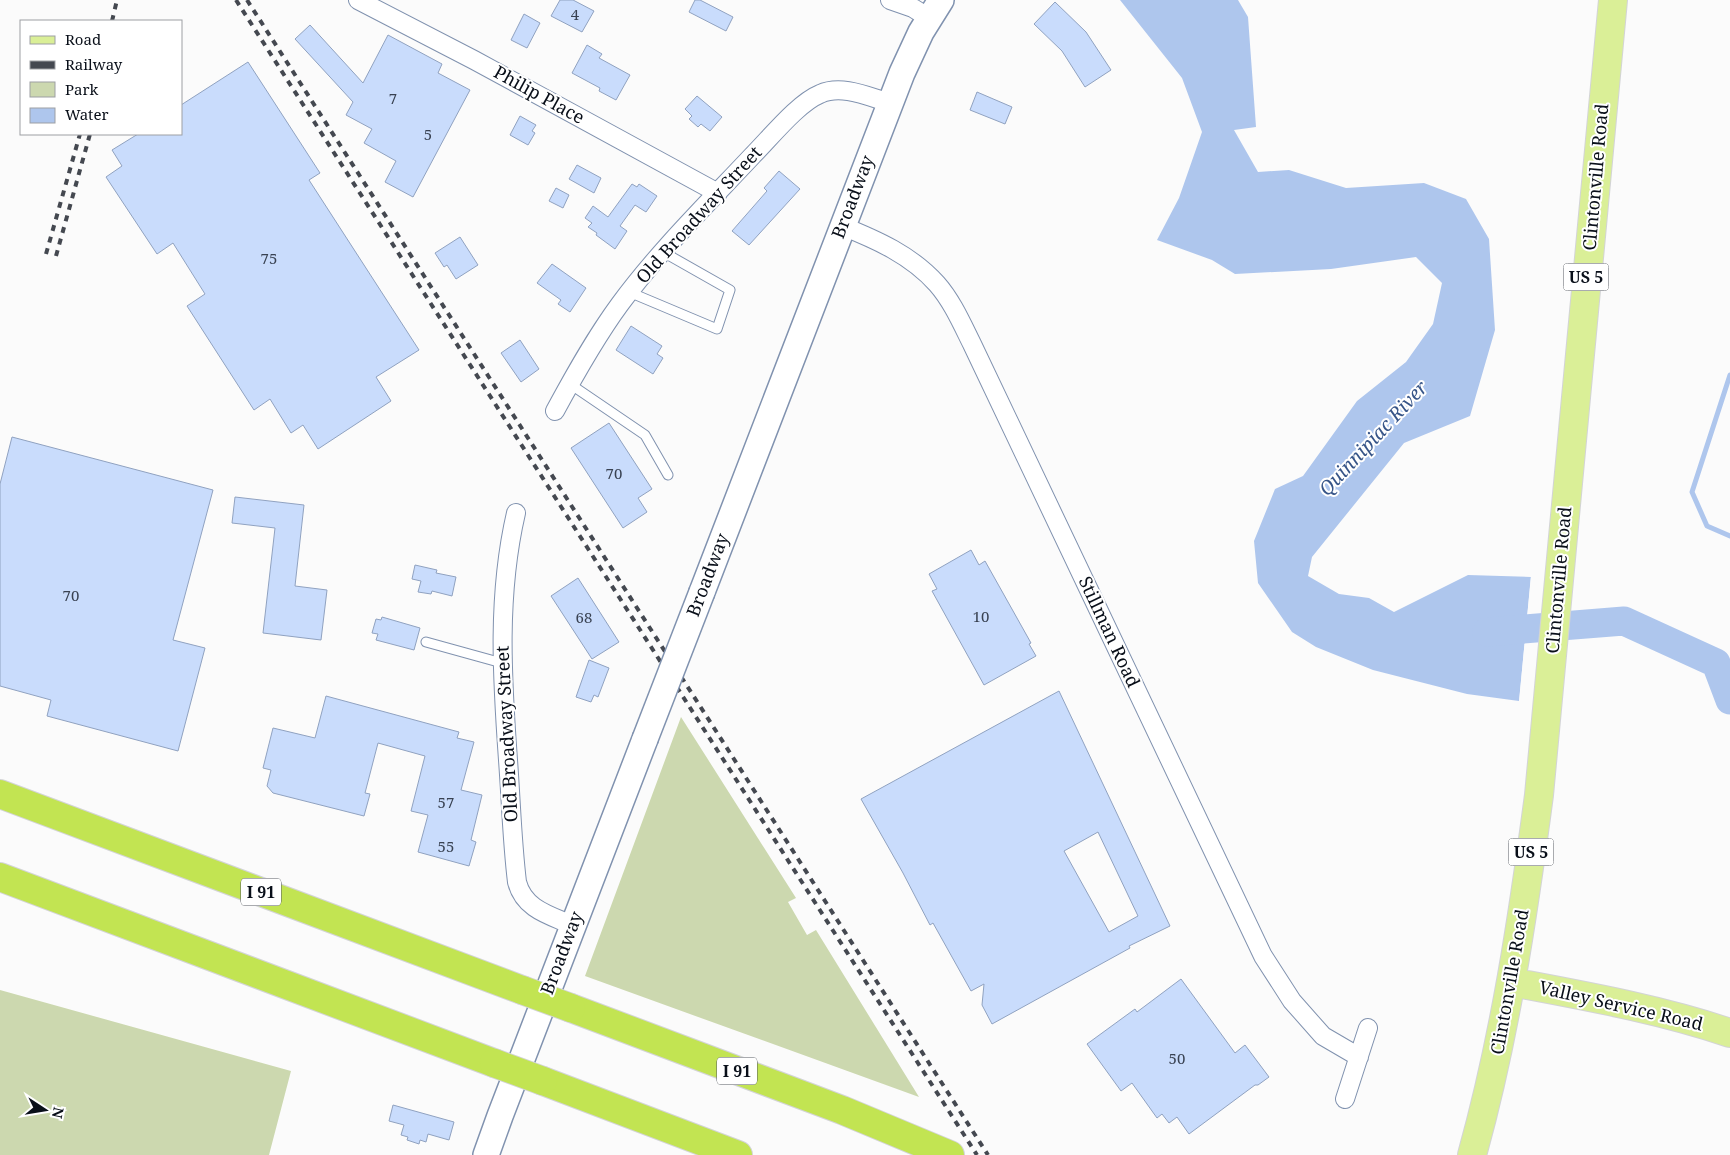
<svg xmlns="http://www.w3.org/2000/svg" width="1730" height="1155" font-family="'Noto Serif',serif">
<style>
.green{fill:#ccd8af}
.water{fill:#aec6ed}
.pier{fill:#fbfbfb}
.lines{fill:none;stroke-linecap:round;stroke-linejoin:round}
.stream{stroke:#aec6ed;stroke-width:5}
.river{stroke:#aec6ed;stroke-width:29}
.building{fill:#c9dcfc;stroke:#90a2c0;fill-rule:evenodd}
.service-casing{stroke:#8092af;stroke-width:11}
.minor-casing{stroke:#8092af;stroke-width:20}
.secondary-casing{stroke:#8092af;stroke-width:28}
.primary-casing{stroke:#d3d4d6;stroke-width:30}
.motorway-casing{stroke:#d3d4d6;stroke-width:30}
.service{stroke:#fff;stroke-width:9}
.minor{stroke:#fff;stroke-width:18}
.secondary{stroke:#fff;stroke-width:25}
.primary{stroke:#daef97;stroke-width:28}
.motorway{stroke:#c2e452;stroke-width:28}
.rail{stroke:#444850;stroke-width:4;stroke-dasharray:6 6;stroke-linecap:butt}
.secondary-bridge-casing{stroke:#8092af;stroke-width:28;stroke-linecap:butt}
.motorway-bridge-casing{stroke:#d3d4d6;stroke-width:30;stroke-linecap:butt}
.secondary-bridge{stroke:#fff;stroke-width:25}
.motorway-bridge{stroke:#c2e452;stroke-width:28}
.labels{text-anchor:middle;stroke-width:4;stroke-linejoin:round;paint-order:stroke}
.number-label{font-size:15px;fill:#394252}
.shield{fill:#fff;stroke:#53575e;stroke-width:1}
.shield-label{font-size:16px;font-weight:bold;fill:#090f19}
.street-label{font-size:18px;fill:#090f19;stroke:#fff}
.water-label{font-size:19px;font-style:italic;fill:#375588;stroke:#fff}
</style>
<rect width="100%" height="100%" fill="#fbfbfb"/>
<path class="green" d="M681,717L796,898L788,902L807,935L816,930L919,1097L585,976Z
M0,990L291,1071L269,1155H0Z"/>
<path class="water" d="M1120,0H1238L1248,17L1256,127L1234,130L1258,172L1289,170L1346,188L1424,183L1466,199L1489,239L1495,330L1470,416L1404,443L1312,557L1308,576L1339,594L1369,598L1394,612L1468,575L1531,577L1519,701L1467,694L1373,670L1316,647L1292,632L1258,583L1254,541L1275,489L1303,476L1357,401L1406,362L1433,324L1442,283L1416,257L1331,269L1235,274L1212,260L1157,240L1179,198L1202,132L1182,78Z"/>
<path class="pier" d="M1531,575L1534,577L1522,701L1519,703Z"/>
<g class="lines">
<path class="stream" d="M1730,375L1692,492L1707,526L1730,536"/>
<path class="river" d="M1487,632L1624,621L1716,663L1730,700"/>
</g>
<path class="building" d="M560,0H573L594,11L582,32L551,16Z
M695,0H700L733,17L726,31L689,12Z
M1055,2L1086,32L1111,70L1085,87L1062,51L1034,24Z
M524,14L540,23L527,48L511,40Z
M310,25L363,83L388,35L442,64L438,73L470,90L413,197L385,182L396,161L364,143L372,129L346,115L353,102L295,39Z
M587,45L602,54L599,58L630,75L616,100L599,91L600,88L572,73Z
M248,62L320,173L309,180L419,350L376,377L391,401L318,449L303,425L291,433L270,399L254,410L187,306L205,294L173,243L157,254L106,177L122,166L112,150L138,134H181V105Z
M977,92L1012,107L1005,124L970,110Z
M697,96L722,117L710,131L701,124L698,127L689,119L692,116L685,109Z
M520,116L536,125L532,131L535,133L528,145L510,135Z
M577,165L601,178L594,193L569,179Z
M779,171L800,189L749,245L732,231L767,191L764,188Z
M632,184L637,187L639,184L657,196L646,212L635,205L620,226L627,231L615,249L596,235L597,233L588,227L592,223L585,218L593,206L608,217Z
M556,188L569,195L563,208L549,201Z
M460,237L478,265L456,279L447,265L444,267L435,253Z
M552,264L586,288L570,312L558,304L561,300L537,283Z
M631,326L662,346L657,354L663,358L653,374L616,350Z
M520,340L539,369L521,382L501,353Z
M609,423L652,489L638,498L647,512L623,528L571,448Z
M12,437L213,490L173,640L205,648L178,751L47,716L51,700L0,686V484Z
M235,497L304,505L295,586L327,590L321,640L263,633L275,528L232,523Z
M971,550L979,565L985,561L1031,643L1029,644L1036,656L984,685L932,591L937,589L929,574Z
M415,565L437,570L436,573L456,577L452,596L432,591L431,594L418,592L421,581L412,579Z
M578,578L619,642L592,659L551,596Z
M382,617L420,628L414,650L376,640L378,634L372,633L376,619L381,620Z
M589,660L609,668L598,697L594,695L591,702L576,697Z
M1059,691L1170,926L1129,946L1130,948L992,1024L982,1005L984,984L971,991L933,923L930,925L903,873L861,799ZM1098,832L1138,916L1109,932L1064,851Z
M326,696L459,732L457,738L474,742L461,790L482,795L471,840L476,842L469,866L418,852L428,815L411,811L425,756L378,743L365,793L370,794L364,816L273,793L267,786L271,770L263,768L273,728L315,738Z
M1181,979L1235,1053L1245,1045L1269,1077L1258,1085H1255L1189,1134L1177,1117L1169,1123L1162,1114L1157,1118L1132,1083L1121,1091L1087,1044L1135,1009L1137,1012Z
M393,1105L454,1122L449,1140L428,1134L426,1142L420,1140L419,1144L407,1140L408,1137L401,1135L404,1125L389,1121Z"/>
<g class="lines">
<g class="service-casing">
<path id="service" d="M629,292L717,329L730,290L663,252
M570,384L645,435L668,475
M426,642L502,663"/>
</g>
<g class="minor-casing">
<path id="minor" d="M358,0L474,60L718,193
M890,0L913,8L929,18
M842,226C877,240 911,255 937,284C952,301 962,324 972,344L1263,956L1292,1001L1323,1036L1359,1057
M555,411C575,374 595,338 620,304C659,251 708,203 753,155C771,137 798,103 820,94C842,84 869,97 890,103
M516,513C497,595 502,677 508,760C511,800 512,841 517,882C524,909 549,915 572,925
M1345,1099L1368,1028"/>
</g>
<g class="secondary-casing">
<path id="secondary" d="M702,592L902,73L921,32L941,0
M486,1155L500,1116L645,739"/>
</g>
<g class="primary-casing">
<path id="primary" d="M1511,982C1585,996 1659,1009 1730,1033
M1472,1155C1505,1037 1523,916 1539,795L1613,0"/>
</g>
<g class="motorway-casing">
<path id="motorway" d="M0,794L522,990
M0,877L494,1063
M571,1008L842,1110L950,1155
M543,1081L738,1155"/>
</g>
<use href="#service" class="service"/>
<use href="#minor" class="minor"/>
<use href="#secondary" class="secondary"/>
<use href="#primary" class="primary"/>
<use href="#motorway" class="motorway"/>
<path class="rail" d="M236,0L977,1155
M247,0L988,1155
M112,21L117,0
M46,254L80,134
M56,256L90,134"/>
<g class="secondary-bridge-casing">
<path id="secondary-bridge" d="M645,739L702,592"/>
</g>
<g class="motorway-bridge-casing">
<path id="motorway-bridge" d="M522,990L571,1008
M494,1063L543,1081"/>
</g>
<use href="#secondary-bridge" class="secondary-bridge"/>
<use href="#motorway-bridge" class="motorway-bridge"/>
</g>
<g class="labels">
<g class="number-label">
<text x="575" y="20">4</text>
<text x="393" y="104">7</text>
<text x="428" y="140">5</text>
<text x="269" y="264">75</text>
<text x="614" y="479">70</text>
<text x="71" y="601">70</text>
<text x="981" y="622">10</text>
<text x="584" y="623">68</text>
<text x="446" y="808">57</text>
<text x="446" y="852">55</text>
<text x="1177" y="1064">50</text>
</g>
<g class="shield">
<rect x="1563.5" y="263.5" width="45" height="27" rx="4"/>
<rect x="1508.5" y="838.5" width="45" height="27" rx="4"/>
<rect x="241" y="878.5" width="40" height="27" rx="4"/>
<rect x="717" y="1057.5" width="40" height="27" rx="4"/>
</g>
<g class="shield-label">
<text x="1586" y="283">US 5</text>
<text x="1531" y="858">US 5</text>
<text x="261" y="898">I 91</text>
<text x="737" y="1077">I 91</text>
</g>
<g class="street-label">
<text transform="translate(539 95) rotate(29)" y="6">Philip Place</text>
<text transform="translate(1596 177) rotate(-85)" y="6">Clintonville Road</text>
<text transform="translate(853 197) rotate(-69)" y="6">Broadway</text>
<text transform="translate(699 215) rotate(-48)" y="6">Old Broadway Street</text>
<text transform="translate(708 575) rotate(-69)" y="6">Broadway</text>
<text transform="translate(1559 580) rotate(-85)" y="6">Clintonville Road</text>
<text transform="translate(1109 632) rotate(65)" y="6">Stillman Road</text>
<text transform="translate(507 734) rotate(-93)" y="6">Old Broadway Street</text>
<text transform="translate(562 953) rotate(-69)" y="6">Broadway</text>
<text transform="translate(1510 982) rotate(-80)" y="6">Clintonville Road</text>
<text transform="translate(1621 1006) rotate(13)" y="6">Valley Service Road</text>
</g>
<g class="water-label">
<text transform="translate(1373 438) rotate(-47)" y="7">Quinnipiac River</text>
</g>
</g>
<rect x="20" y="20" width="162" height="115" fill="#ffffff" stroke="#9d9fa3"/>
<rect x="30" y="36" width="25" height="8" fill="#daef97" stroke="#9d9fa3"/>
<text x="65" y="45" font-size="15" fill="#090f19">Road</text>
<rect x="30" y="61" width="25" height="8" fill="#444850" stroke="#9d9fa3"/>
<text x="65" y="70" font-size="15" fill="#090f19">Railway</text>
<rect x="30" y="82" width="25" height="15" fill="#ccd8af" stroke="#9d9fa3"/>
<text x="65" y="95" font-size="15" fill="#090f19">Park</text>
<rect x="30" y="108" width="25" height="15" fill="#aec6ed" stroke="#9d9fa3"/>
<text x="65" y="120" font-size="15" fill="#090f19">Water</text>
<g transform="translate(45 1110) rotate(102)" stroke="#ffffff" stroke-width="4" paint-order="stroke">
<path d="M0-4L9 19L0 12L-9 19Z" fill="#090f19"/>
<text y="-8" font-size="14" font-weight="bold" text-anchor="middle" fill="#090f19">N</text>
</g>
</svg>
